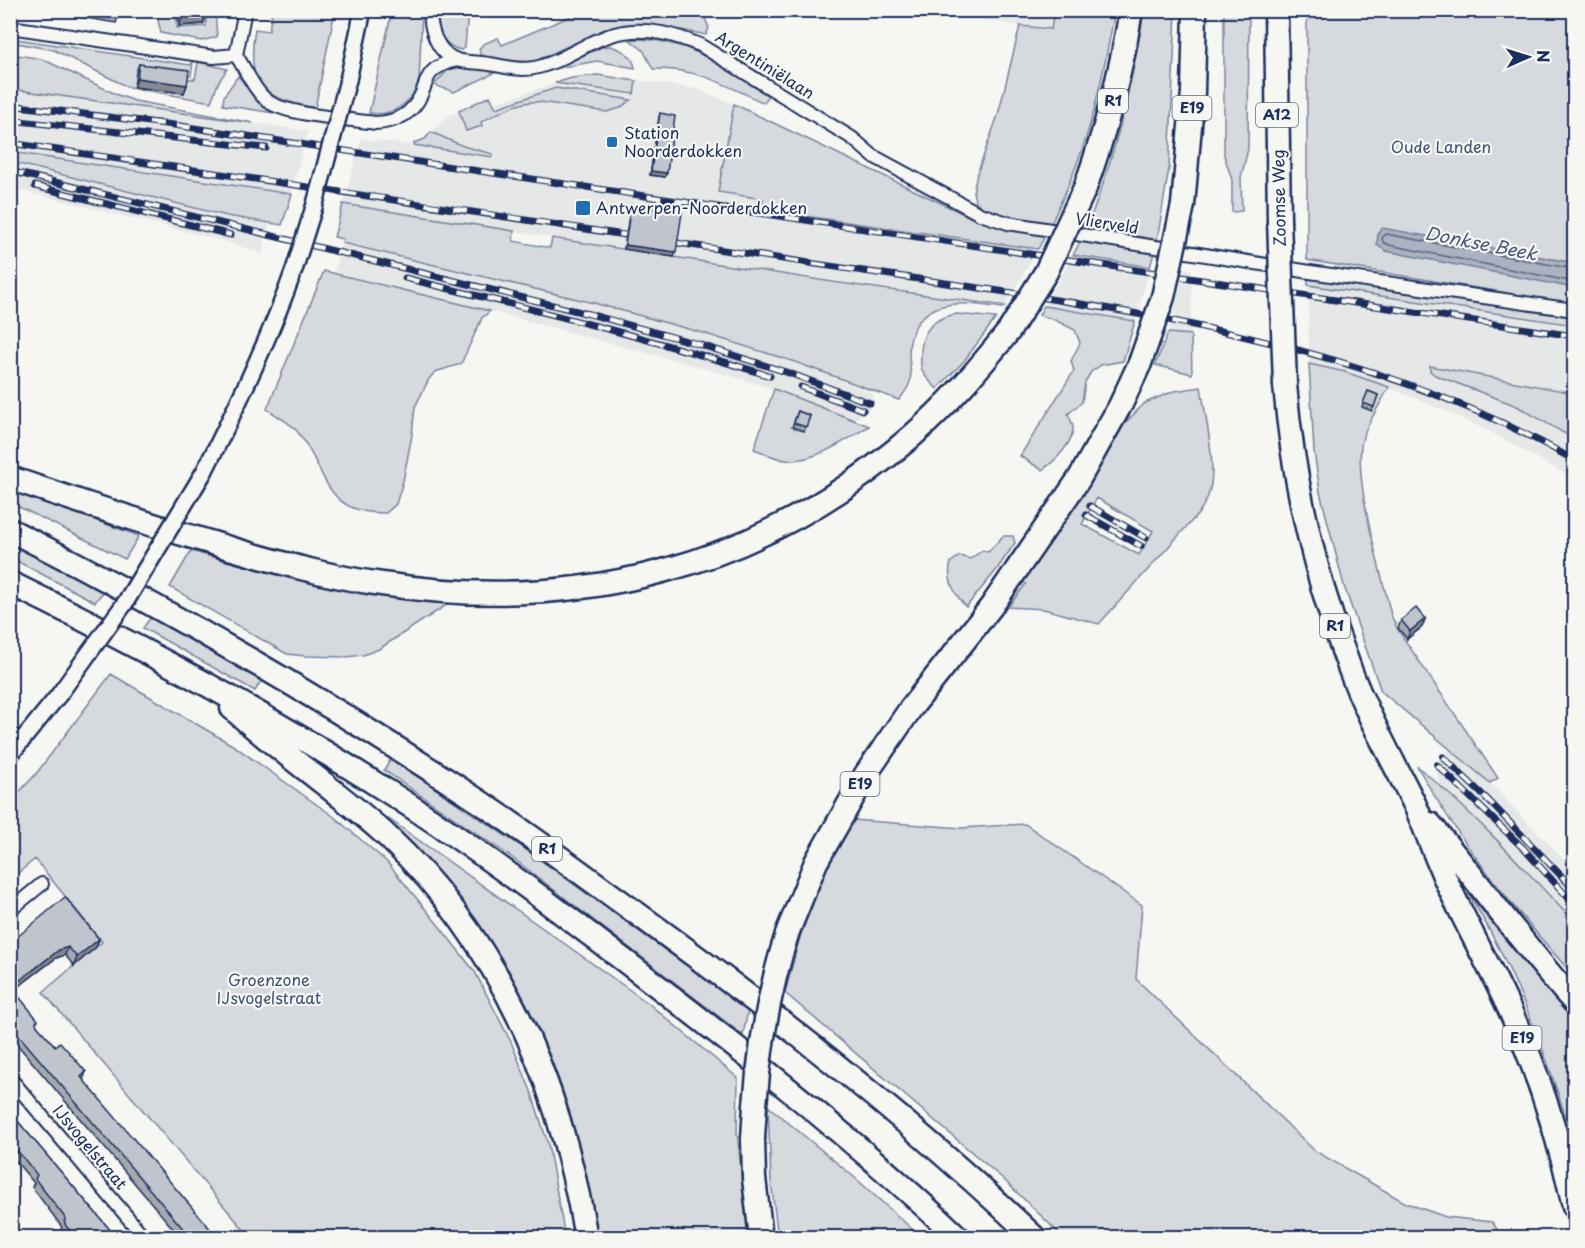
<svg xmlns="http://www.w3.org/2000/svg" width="1585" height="1248" font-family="'Playpen Sans',sans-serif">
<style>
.built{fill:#e6e7e7}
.green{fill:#d6d9dd;stroke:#78849e;stroke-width:1.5;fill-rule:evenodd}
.water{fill:#abb2c0;stroke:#717e99;stroke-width:1.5}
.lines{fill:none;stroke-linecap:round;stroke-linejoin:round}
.shore{stroke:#556385;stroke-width:1.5}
.minor-casing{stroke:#1b2f5e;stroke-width:16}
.tertiary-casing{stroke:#1b2f5e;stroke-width:20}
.motorway-casing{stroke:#1b2f5e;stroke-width:27}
.minor{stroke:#f6f6f2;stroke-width:12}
.tertiary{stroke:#f6f6f2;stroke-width:15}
.motorway{stroke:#f6f6f2;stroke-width:22}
.rail-casing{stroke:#1b2f5e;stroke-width:7}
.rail{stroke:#f6f6f2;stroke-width:4.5;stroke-dasharray:14;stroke-linecap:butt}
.tertiary-bridge-casing{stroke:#1b2f5e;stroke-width:20;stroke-linecap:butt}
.motorway-bridge-casing{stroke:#1b2f5e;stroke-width:27;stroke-linecap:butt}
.tertiary-bridge{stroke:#f6f6f2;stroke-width:15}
.motorway-bridge{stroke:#f6f6f2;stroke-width:22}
.wall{fill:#a5a9b0;stroke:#1b2f5e;stroke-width:1.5}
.shaded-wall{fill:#868990;stroke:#1b2f5e;stroke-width:1.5}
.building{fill:#c0c4cd;stroke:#1b2f5e;stroke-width:1.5}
.poi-dot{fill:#1f6fb2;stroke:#f6f6f2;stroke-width:2}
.labels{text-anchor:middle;stroke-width:4.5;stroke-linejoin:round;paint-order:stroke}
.shield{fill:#f6f6f2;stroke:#5d6b8a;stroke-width:1.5}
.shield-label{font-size:15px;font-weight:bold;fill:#1b2f5e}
.street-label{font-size:16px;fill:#1b2f5e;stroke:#f6f6f2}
.poi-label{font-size:16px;fill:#1b2f5e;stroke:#f6f6f2;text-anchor:start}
.park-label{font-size:16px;fill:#405177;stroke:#f6f6f2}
.water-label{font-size:18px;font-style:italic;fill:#46567b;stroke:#f6f6f2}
</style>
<rect width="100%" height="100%" fill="#f6f6f2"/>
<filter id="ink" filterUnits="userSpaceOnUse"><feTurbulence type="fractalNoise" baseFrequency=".0167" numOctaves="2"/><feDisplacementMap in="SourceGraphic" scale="12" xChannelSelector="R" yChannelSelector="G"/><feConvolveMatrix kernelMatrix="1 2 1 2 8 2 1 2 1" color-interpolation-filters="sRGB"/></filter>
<g filter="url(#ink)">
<path class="built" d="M932,11H1054L1052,29L1020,26Z
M585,76H613L696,89L734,104L718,191L764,199L763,210L1038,249L1005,306L609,247L343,204L361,139L413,145L414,143L425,139L448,116L490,96L494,103L572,78Z
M11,89L308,131L282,225L270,222L262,254L231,243L11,188Z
M342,242L594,303L703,333L795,362L874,394L870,408L854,420L774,389L721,373L490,311L334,272Z
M1073,255L1150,267L1135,321L1044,306Z
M1185,268L1192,270L1191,335L1168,333Z
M1308,285L1574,325V479L1489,431L1420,400L1345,372L1309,364Z
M1451,749L1490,783L1574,870V922L1516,860L1439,785L1437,765L1442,756Z"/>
<path class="green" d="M156,11H175L177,28L206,26V12L215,11L217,37L201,41L161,33Z
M272,11H335L315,108C262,97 246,87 255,29L269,31Z
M392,11H422L419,81C411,104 393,117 369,113Z
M436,11H468L465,47L461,50C442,46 436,28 436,11Z
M583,11H702L709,28L706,35L663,26H620L606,29L535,61L521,62L481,56L479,49L483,44L498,38L502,45Z
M1054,11H1115C1107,53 1099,96 1086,138C1077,167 1064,196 1051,224L1005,217L983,209L975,200L973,192L977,174L998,115L1020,26L1051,29Z
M1144,11H1176L1169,168L1157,241L1086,229C1115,159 1132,85 1144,11Z
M1224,11H1249L1248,149L1241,177L1242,211L1232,212V180L1224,155Z
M1307,11H1574V304L1307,260Z
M10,38L190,65L193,62L191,76L148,70L134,87L184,93L186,79H195L198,62L227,69L218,83L211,102L128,87L54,50L11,42Z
M638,39C692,40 724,68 768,96L764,103C725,85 698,68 653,69L643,50L630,40Z
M610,46C621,49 633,55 635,68L597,61L553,69L602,47Z
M11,54L42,59L118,95L135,101L253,123L11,89Z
M462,67L497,72L454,92L434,85L448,70Z
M598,75L636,81L634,94L555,83L572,78Z
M238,76L261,103L280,114L223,105L224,96Z
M556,88L631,100L620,108L607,112L540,102C521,100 498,113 481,122L482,126L466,131L459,111L490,96L496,108Z
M734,104L972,218L1008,229L1045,236L1038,249L762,210L763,199L718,192Z
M431,132L463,146L493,154L492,157L414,145V143L425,139Z
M11,152L292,194L282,225L227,216L11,162Z
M343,204L514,231L513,241L550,248L552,238L833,282L1005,306L1003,308C973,304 936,295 916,325C911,334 909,342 909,352C909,376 917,378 899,400L795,362L703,333L594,303L342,243L343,239L334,237Z
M1080,242L1154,253L1150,267L1073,255Z
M324,271L490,311L482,318L461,364L435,372L429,379L415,407L412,435L403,481L396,504L386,513C321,514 329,471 297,431C290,422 276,416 267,409Z
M1308,279L1330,280L1574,315V325L1308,285Z
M1044,306L1135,321L1123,361L1101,365L1091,372L1085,382L1082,402L1068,414C1070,419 1073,423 1073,428C1073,444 1054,462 1042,470L1020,456L1074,371L1071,361L1080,343L1075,330L1055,320L1039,315Z
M957,314L996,318L964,361L937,389C933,384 924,377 922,370C920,366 921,360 921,356C920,331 934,317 957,314Z
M1168,333L1191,335L1192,374L1155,365Z
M1309,364L1345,372L1389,387C1381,403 1369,420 1363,437C1351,475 1382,574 1391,615L1398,630L1498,778L1490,783L1381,691L1344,586L1320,492L1314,451Z
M1430,366L1574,393V439L1517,406L1435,375L1430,371Z
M1201,387C1205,413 1215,460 1211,484C1210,495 1205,504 1198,514L1099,624L1044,609L1008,607L1026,584L1023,581L1089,485L1125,423L1145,403L1174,391ZM1097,498L1153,531L1139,555L1082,524Z
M774,389L869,426C845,441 815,462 786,460C775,459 764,452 754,449Z
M11,490L139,536L125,559L11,503Z
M1003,536H1013L1015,543L995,572L966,607C955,595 946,579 951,562L960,556L970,559L983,550L988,552Z
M11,543L17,546L103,592L95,602L11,558Z
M191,551C276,576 360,595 448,604L379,649L363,655L346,657L306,656L287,654L170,587Z
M151,617L261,681L255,691L143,628Z
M111,674L234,746L333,816L387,862L440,927L475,972L511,1042L531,1091L548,1144L565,1237H250L43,992L102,942L35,859L11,879L10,802L36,774Z
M391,759L522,847L748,1010L743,1035L514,859L384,770Z
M1417,766C1474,813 1524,868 1574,922V976C1514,909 1461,845 1417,766Z
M386,817L648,1003L738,1078L737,1132L748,1237H597C582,1149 561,1061 514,984C502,965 485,948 471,930C442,894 412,857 383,820Z
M853,820L962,828L1025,824L1142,905L1136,979L1315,1151L1406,1203L1446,1217L1492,1222L1502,1237H1063L1002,1178L785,993L800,937L825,872Z
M1468,893L1517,954L1574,1019V1145C1549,1058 1516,971 1468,893Z
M768,1106L854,1177L921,1237H778L771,1182Z"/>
<path class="water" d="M1382,228L1574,263V288L1386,251L1377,245L1378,232Z"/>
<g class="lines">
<path class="shore" d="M1574,269L1386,234L1382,238L1383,242L1389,245L1574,282"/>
<g class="minor-casing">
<path id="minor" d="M430,10C430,30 437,53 457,60C467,63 478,62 489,64C504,66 518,71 534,68C565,62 591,37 624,32C651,28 675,35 700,45L852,138L873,156L980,214L1008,223L1310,272L1574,310
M10,27L214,57L236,55
M236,55C246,70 255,92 269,102C288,115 349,119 375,123C396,122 412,115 421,95C425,87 426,79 431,73C438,65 447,62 457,60
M236,55L245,10
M10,910L42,884
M10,1078L145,1238"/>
</g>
<g class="tertiary-casing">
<path id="tertiary" d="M348,80L363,10
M204,472C238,405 270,338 295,267
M10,755L58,696"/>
</g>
<g class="motorway-casing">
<path id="motorway" d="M1276,10L1279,220
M1085,188C1106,130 1121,72 1131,10
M1183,205L1193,92L1195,10
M1285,385C1293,483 1316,580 1351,672C1368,717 1392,759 1414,803C1425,827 1434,853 1445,878C1466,925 1492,970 1513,1017C1540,1078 1560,1142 1574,1206
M10,478C82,503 154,526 226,547C277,562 329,577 382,584C578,614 760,568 912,436C948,405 979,368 1009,331
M10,530C171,611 327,701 477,800C535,838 590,880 646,920C781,1018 913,1122 1035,1238
M10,583C139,646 266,713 387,791C484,852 574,922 665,992C767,1070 866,1150 959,1238
M232,708C282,755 340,792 389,838C503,946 561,1086 586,1238
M1430,824C1479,882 1523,945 1574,1002
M788,931L816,862L866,774L911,708L991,607L1079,479L1121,404L1140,363
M753,1139L754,1178L761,1238"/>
</g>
<use href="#minor" class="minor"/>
<use href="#tertiary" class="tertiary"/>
<use href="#motorway" class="motorway"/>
<g class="rail-casing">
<path id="rail" d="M10,105L174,125L1574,336
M10,120L266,148
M10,143C268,180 526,220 783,259C1047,300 1339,325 1574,460
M10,171L589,314L698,344L789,373L870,403
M35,186L231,235
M405,278C528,308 650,338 770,376
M801,387L863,410
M1090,506L1146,538
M1086,515L1141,546
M1443,757L1486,798L1574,889
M1437,765L1523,848L1574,904"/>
</g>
<use href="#rail" class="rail"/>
<g class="tertiary-bridge-casing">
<path id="tertiary-bridge" d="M295,267L315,204L348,80
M58,696L125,603L204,472"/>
</g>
<g class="motorway-bridge-casing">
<path id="motorway-bridge" d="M1279,220L1285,385
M1009,331L1046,272L1085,188
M1140,363L1163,297L1183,205
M753,1139C756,1067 766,999 788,931"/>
</g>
<use href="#tertiary-bridge" class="tertiary-bridge"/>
<use href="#motorway-bridge" class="motorway-bridge"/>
</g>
<path class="wall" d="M37,10H120L116,23Z
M170,10H208L203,24L179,26L178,16H170Z
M139,64L187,85L184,93L134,87L136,72Z
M660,113L665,177L650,175L659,117Z
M631,205L674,257L624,249L630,209Z
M1368,391L1378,395L1372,411L1362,407Z
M798,411L810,416L804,431L792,427Z
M1425,619L1422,627L1407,639L1398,628L1401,620Z
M99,939L96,947L74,966L65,955L56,958L14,990L37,1026L55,1046L86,1072L83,1080L208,1238H181L10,1036V943Z
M10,1112L117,1238H67L63,1234L61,1229L62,1227L32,1187L34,1183L14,1159L10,1161Z"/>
<path class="shaded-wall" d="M172,10H180L178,16H170Z
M185,10H208L203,24L179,26Z
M137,78L187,85L184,93L134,87Z
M651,171L667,173L665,177L650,175Z
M625,245L676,252L674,257L624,249Z
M1425,619L1422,627L1407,639L1410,631Z
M99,939L96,947L74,966L77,957Z
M68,947L65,955L56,958L10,993L11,987L59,950Z
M17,1150L14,1159L10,1161V1155Z
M211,1230L208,1238H202Z"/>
<path class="building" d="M139,64L189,70L187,85L137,78Z
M660,113L675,116L667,173L651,171Z
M631,205L682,213L676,252L625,245Z
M1368,391L1378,395L1374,407L1363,403Z
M798,411L810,416L806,427L794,423Z
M1416,608L1425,619L1410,631L1401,620Z
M65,897L99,939L77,957L68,947L59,950L11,987L38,1020L36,1022L37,1026L55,1046L60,1042L68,1051L86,1072L81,1077L211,1230L202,1238H191L10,1025V943Z
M10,1112L117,1238H75L74,1237L75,1236L66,1226L64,1221L66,1219L35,1179L37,1175L17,1150L10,1155Z"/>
</g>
<g class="poi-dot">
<rect x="606" y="136" width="12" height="12" rx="3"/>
<rect x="575" y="200" width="16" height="16" rx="3"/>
</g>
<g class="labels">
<g class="shield">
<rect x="1098" y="89" width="30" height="24" rx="4.5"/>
<rect x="1172.5" y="96" width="39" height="24" rx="4.5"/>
<rect x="1256" y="103" width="42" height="24" rx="4.5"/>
<rect x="1320" y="614" width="30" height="24" rx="4.5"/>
<rect x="840.5" y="772" width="39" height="24" rx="4.5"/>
<rect x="532" y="837" width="30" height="24" rx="4.5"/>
<rect x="1502.5" y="1026" width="39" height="24" rx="4.5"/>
</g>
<g class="shield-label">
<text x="1113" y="106">R1</text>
<text x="1192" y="113">E19</text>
<text x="1277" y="120">A12</text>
<text x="1335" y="631">R1</text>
<text x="860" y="789">E19</text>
<text x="547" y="854">R1</text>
<text x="1522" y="1043">E19</text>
</g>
<g class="street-label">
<text transform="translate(765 65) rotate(32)" y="6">Argentiniëlaan</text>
<text transform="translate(1279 198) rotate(-91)" y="6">Zoomse Weg</text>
<text transform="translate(1107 223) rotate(9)" y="6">Vlierveld</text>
<text transform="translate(90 1147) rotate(50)" y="6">IJsvogelstraat</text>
</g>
<g class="poi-label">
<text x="624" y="139">Station<tspan x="624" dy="18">Noorderdokken</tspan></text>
<text x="596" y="214">Antwerpen-Noorderdokken</text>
</g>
<g class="park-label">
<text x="1441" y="153">Oude Landen</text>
<text x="269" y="986">Groenzone<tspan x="269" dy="18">IJsvogelstraat</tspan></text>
</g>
<g class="water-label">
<text transform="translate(1481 244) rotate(11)" y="6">Donkse Beek</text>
</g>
</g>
<rect width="1585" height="1248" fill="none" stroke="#f6f6f2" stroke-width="36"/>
<rect x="18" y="18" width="1549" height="1212" fill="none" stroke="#1b2f5e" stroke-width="2" filter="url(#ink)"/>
<g transform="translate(1528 57) rotate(87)" stroke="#f6f6f2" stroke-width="4.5" paint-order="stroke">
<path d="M0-4.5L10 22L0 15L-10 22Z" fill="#1b2f5e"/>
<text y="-9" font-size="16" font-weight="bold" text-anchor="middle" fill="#1b2f5e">N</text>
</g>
</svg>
